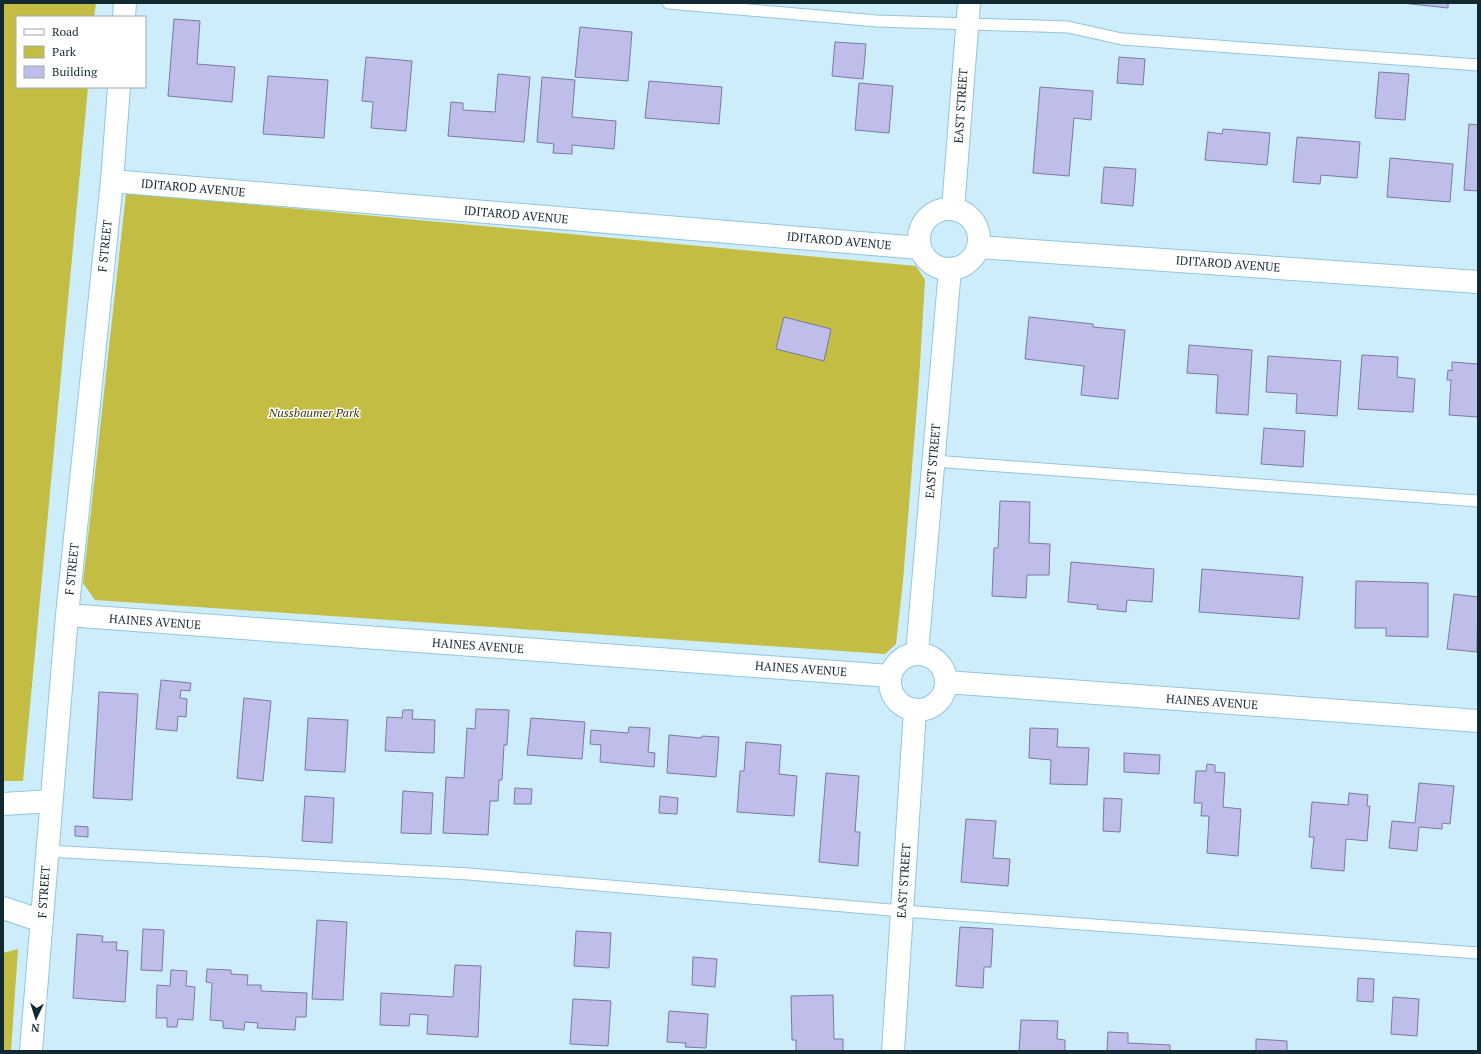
<svg xmlns="http://www.w3.org/2000/svg" width="1481" height="1054" font-family="'PT Serif',serif">
<style>
.green{fill:#c3be43}
.building{fill:#bfbdea;stroke:#7b79a2}
.lines{fill:none;stroke-linecap:round;stroke-linejoin:round}
.service-casing{stroke:#92c6dd;stroke-width:13}
.minor-casing{stroke:#92c6dd;stroke-width:24}
.service{stroke:#fff;stroke-width:11}
.minor{stroke:#fff;stroke-width:22}
.labels{text-anchor:middle;stroke-width:3;stroke-linejoin:round;paint-order:stroke}
.street-label{font-size:12px;fill:#132932;stroke:#fff}
.park-label{font-size:12px;font-style:italic;fill:#3b3800;stroke:#fff}
</style>
<rect width="100%" height="100%" fill="#ceedfb"/>
<path class="green" d="M3,3H96L94,17H17V87H88L23,781H3Z
M126,193L916,266L925,280L919,380L903,581L896,644L885,654L95,600L83,583Z
M18,949L11,1051H3V953Z"/>
<path class="building" d="M1402,3H1448V8Z
M174,19L200,21L197,64L235,67L232,102L168,96Z
M580,27L632,32L628,81L575,77Z
M835,42L866,44L863,79L832,76Z
M366,57L412,61L406,131L371,128L373,102L362,101Z
M1119,57L1145,59L1143,85L1117,83Z
M1379,72L1409,74L1405,120L1375,118Z
M498,74L530,77L524,142L448,136L451,102L463,103V110L495,112Z
M268,76L328,80L324,138L263,134Z
M542,77L575,80L572,117L616,121L614,149L572,145V154L553,153L554,144L537,142Z
M649,81L722,87L719,124L645,118Z
M859,83L893,86L889,133L855,130Z
M1040,87L1093,91L1091,120L1074,118L1069,176L1033,173Z
M1469,124L1478,125V191L1464,190Z
M1223,129L1270,133L1267,165L1205,160L1208,132L1222,134Z
M1297,137L1360,142L1357,178L1321,175L1320,184L1293,182Z
M1390,158L1453,164L1450,202L1387,197Z
M1104,167L1136,169L1133,206L1101,203Z
M784,317L831,329L824,361L776,349Z
M1029,317L1093,324V327L1125,330L1118,399L1081,395L1084,366L1025,359Z
M1189,345L1252,350L1248,415L1216,413L1218,375L1187,373Z
M1362,355L1398,357L1397,377L1415,379L1413,412L1358,409Z
M1268,356L1341,361L1337,416L1296,413L1297,394L1266,392Z
M1452,362L1478,364V417L1449,415L1451,380H1447L1448,370L1452,371Z
M1264,428L1305,431L1303,467L1261,464Z
M1000,501L1030,502L1029,543L1050,544L1049,575H1027L1026,598L992,596L994,548H998Z
M1071,562L1154,569L1152,602L1127,600L1126,612L1097,609L1098,605L1068,602Z
M1202,569L1303,577L1299,619L1199,612Z
M1356,581L1428,583V637L1386,636V628H1355Z
M1454,594L1478,597L1477,652L1447,649Z
M161,680L191,683L190,691L181,690L180,698L187,699L186,717L178,716L177,731L156,729Z
M99,692L138,694L132,800L93,798Z
M244,698L271,701L263,781L237,778Z
M476,709L509,710L507,745H504L502,780H499L498,801H490L488,835L443,833L446,777L464,778L467,728L475,729Z
M403,710H413L412,719L435,720L434,753L385,751L387,717L402,718Z
M308,718L348,720L345,772L305,770Z
M531,718L585,722L582,759L527,755Z
M629,727L650,728L648,752L655,753L654,767L600,762L601,745L590,744L591,730L628,733Z
M1030,728L1058,729L1057,747L1089,748L1087,785L1050,784L1051,760L1029,758Z
M669,735L701,738L702,736L719,737L716,777L667,773Z
M746,742L781,745L779,774L797,776L794,816L737,812L740,771H744Z
M1124,753L1160,755L1159,774L1124,772Z
M1207,764L1215,765V772L1225,773L1223,807L1241,809L1238,856L1207,853L1209,816H1201L1202,803H1194L1196,771H1206Z
M826,773L859,776L855,832H860L858,866L819,862Z
M1419,783L1454,786L1450,824L1442,823V829L1419,827L1417,851L1389,848L1392,821L1415,823Z
M515,788L532,789L531,804H514Z
M403,791L433,793L431,834L401,833Z
M1349,793L1368,795L1367,806H1370L1367,841L1346,839L1344,871L1311,868L1314,837H1309L1312,802L1348,805Z
M305,796L334,798L332,843L302,841Z
M660,796L678,798L677,814L659,813Z
M1104,798L1122,799L1120,832L1103,831Z
M966,819L996,821L993,858L1010,859L1008,886L961,882Z
M75,826L88,827V837L75,836Z
M317,920L347,922L343,1000L312,999Z
M960,927L993,929L991,967H984L983,988L956,986Z
M143,929L164,930L162,971L141,970Z
M576,931L611,933L609,968L574,966Z
M77,934L103,936L102,942H117L116,950L128,951L125,1002L73,998Z
M693,957L717,959L715,987L692,985Z
M455,965L481,966L478,1037L427,1034L428,1015L410,1014L409,1026L380,1025L381,993L453,997Z
M207,969L231,970V974L248,975L247,985H261V991L307,993L306,1017H296L295,1030L257,1028L258,1023L245,1022L244,1030L223,1028V1021L210,1020L212,983L206,982Z
M171,970L187,971L186,986L195,987L193,1020L178,1019L177,1027H167V1018H156L157,985L170,986Z
M1358,978L1374,979L1373,1002L1357,1001Z
M833,995L834,1039H843V1051H796V1040H792L791,996Z
M1393,997L1419,999L1417,1036L1391,1034Z
M573,999L611,1001L608,1046L570,1044Z
M669,1011L708,1014L706,1048L685,1047L686,1043L667,1042Z
M1021,1020L1058,1021L1057,1039L1065,1040V1051H1019Z
M1108,1032L1128,1033V1043L1170,1045V1051H1107Z
M1256,1039L1287,1041V1051H1256Z"/>
<g class="lines">
<g class="service-casing">
<path id="service" d="M668,3L877,21L1068,27L1122,39L1478,65
M933,461L1478,501
M47,851L469,874L902,911L1478,953"/>
</g>
<g class="minor-casing">
<path id="minor" d="M124,17L125,3
M112,181L920,248
M919 239a30 30 0 1 1 60 0a30 30 0 1 1-60 0Z
M953,209L969,3
M978,247L1478,282
M67,615L890,676
M917,653L950,269
M890 682a28 28 0 1 1 56 0a28 28 0 1 1-56 0Z
M946,682L1478,721
M3,804L51,801
M3,908L42,921
M31,1051L67,615L112,181L119,87
M893,1051L915,710"/>
</g>
<use href="#service" class="service"/>
<use href="#minor" class="minor"/>
</g>
<g class="labels">
<g class="street-label">
<text transform="translate(961 106) rotate(-86)" y="4">EAST STREET</text>
<text transform="translate(193 188) rotate(5)" y="4">IDITAROD AVENUE</text>
<text transform="translate(516 215) rotate(5)" y="4">IDITAROD AVENUE</text>
<text transform="translate(839 241) rotate(5)" y="4">IDITAROD AVENUE</text>
<text transform="translate(105 246) rotate(-84)" y="4">F STREET</text>
<text transform="translate(1228 264) rotate(4)" y="4">IDITAROD AVENUE</text>
<text transform="translate(933 461) rotate(-85)" y="4">EAST STREET</text>
<text transform="translate(72 569) rotate(-84)" y="4">F STREET</text>
<text transform="translate(155 622) rotate(4)" y="4">HAINES AVENUE</text>
<text transform="translate(478 646) rotate(4)" y="4">HAINES AVENUE</text>
<text transform="translate(801 669) rotate(4)" y="4">HAINES AVENUE</text>
<text transform="translate(1212 702) rotate(4)" y="4">HAINES AVENUE</text>
<text transform="translate(904 881) rotate(-86)" y="4">EAST STREET</text>
<text transform="translate(44 892) rotate(-86)" y="4">F STREET</text>
</g>
<g class="park-label">
<text x="314" y="417">Nussbaumer Park</text>
</g>
</g>
<rect width="1481" height="1054" fill="none" stroke="#132932" stroke-width="8"/>
<rect x="16" y="16" width="130" height="72" fill="#ffffff" stroke="#a1a9ad"/>
<rect x="24" y="29" width="20" height="6" fill="#ffffff" stroke="#a1a9ad"/>
<text x="52" y="36" font-size="12" fill="#132932">Road</text>
<rect x="24" y="46" width="20" height="12" fill="#c3be43" stroke="#a1a9ad"/>
<text x="52" y="56" font-size="12" fill="#132932">Park</text>
<rect x="24" y="66" width="20" height="12" fill="#bfbdea" stroke="#a1a9ad"/>
<text x="52" y="76" font-size="12" fill="#132932">Building</text>
<g transform="translate(36 1018) rotate(184)" stroke="#ffffff" stroke-width="3" paint-order="stroke">
<path d="M0-3L7 15L0 10L-7 15Z" fill="#132932"/>
<text y="-6" font-size="11" font-weight="bold" text-anchor="middle" fill="#132932">N</text>
</g>
</svg>
